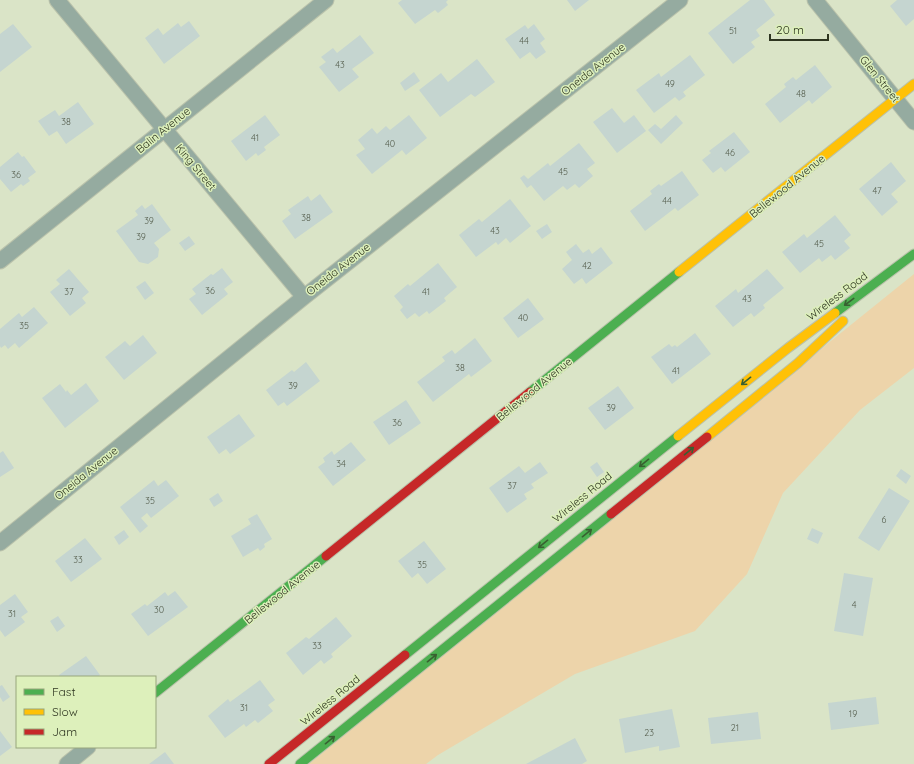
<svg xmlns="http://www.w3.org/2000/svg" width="914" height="764" font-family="Quicksand,sans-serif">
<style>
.green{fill:#edd4aa}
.building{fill:#c5d5d0}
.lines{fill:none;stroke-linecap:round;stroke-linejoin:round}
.street-casing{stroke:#bac2ab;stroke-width:17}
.fast-casing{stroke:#bac2ab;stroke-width:11}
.slow-casing{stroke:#bac2ab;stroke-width:11}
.jam-casing{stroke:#bac2ab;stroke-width:11}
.street{stroke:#95aba0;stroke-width:15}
.fast{stroke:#4caf50;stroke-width:9}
.slow{stroke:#ffc107;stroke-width:9}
.jam{stroke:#c62828;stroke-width:9}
.oneway{stroke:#386031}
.labels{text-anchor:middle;stroke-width:3;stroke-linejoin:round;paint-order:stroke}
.number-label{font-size:9px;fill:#545d4c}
.street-label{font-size:11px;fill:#2e3520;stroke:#ddf0bb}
</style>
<rect width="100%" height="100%" fill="#dae4c7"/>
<path class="green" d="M914,274V368L860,410L783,493L747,574L695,631L575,674L438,755L426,764H309L418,674Z"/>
<path class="building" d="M402,0H448L446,2L448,5L438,13L435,10L415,24L398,3Z
M567,0H589L575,11Z
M750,0H764L775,15L756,30L760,36L751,42L755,47L733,64L708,33Z
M897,0H914V19L906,26L890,6Z
M189,21L200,36L164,64L145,38L158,28L163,35L178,23L181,27Z
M13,24L32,47L0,72V34Z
M534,24L545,39L540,43L546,52L536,59L530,52L520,59L505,39L525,25L528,29Z
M360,35L374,53L352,69L359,77L339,92L319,67L326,62L321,57L333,48L337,53Z
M690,55L705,75L683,92L686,96L679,101L675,97L654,113L636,90L659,73L661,77Z
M477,59L495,82L475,97L471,94L440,117L419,90L441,73L448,82Z
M815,65L832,87L812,104L809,100L780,123L765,104L786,87L784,84L793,77L796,80Z
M414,72L420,81L405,91L400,83Z
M78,102L94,124L66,144L57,131L49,136L38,121L55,110L59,116Z
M612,108L624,123L634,115L646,131L617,153L593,122Z
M265,115L280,135L264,147L266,150L258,156L256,153L246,161L231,141Z
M409,115L427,138L406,155L402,150L372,174L356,155L365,149L358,140L372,128L377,134L386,126L390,130Z
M676,115L683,123L661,144L648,130L655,124L661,129Z
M734,132L750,152L725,172L721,167L713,173L702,160L711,153L709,151Z
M579,143L595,163L587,169L593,176L579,188L575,184L567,190L563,186L544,201L531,185L527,188L520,178L524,175L528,179L548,163L550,166Z
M18,152L22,157L24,156L36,172L28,178L30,181L23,186L21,184L11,192L0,179V167Z
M891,162L906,181L891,194L898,202L882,216L859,189Z
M682,171L699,195L678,211L675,208L645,231L630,211L652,194L650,191L659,184L661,186Z
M320,194L333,212L295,239L282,221L291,214L288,210L308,196L311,201Z
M510,199L531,226L510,243L506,238L498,245L496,242L476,257L459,235L479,219L482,222Z
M152,204L171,230L154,243L159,249L158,257L148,264L139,262L116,231L138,215L135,211L142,205L145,209Z
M835,215L851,235L844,241L850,248L835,260L831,255L822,262L819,258L800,273L782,252L804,234L807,238Z
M547,224L552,232L542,239L536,231Z
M189,236L195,244L185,251L179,243Z
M576,244L583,253L589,249L592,254L601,247L613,263L586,284L582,278L574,284L562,269L572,260L566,252Z
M438,263L457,287L444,298L446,301L429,314L427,311L419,317L415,313L407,319L400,310L403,307L394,296L408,284L410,286Z
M222,268L233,282L224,289L228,294L202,315L189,299L196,294L192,289L211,274L213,275Z
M69,269L89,292L82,298L86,303L70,316L50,292L60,284L56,280Z
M767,269L784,288L763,305L765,308L754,317L751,313L733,327L715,306L736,289L738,293Z
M145,281L154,293L145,300L136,287Z
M528,298L544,319L518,338L503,318Z
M34,307L48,323L19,348L15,343L8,349L5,345L1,348L0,346V329L19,313L22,317Z
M695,333L711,354L672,384L651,357L669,344L672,347L675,345L677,347Z
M143,335L157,353L124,380L105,357L125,341L130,346Z
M475,338L492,361L471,377L469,374L433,402L417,382L445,361L442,357L452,350L455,354Z
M306,362L320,381L287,406L284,402L278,406L266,390L292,370L294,372Z
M86,383L99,401L65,428L42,398L60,384L66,392L67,390L71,395Z
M618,386L634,408L605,430L588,408Z
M406,400L421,423L389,445L373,422Z
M239,414L255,436L230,454L226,449L219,454L207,437Z
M351,442L366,460L333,486L318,467L325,462L323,458L332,451L334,455Z
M3,451L14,468L0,477V453Z
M540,462L548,473L531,484L534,488L524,494L527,499L507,513L489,488L519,466L525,473Z
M597,462L604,472L597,477L590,467Z
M901,469L911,476L906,484L896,476Z
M154,480L158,486L166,480L179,496L151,518L147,513L141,518L148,526L140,533L120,507Z
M889,488L910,501L879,551L858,538Z
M218,493L223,501L214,507L209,499Z
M257,514L272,539L264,544L265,547L260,551L258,548L243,557L231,536L251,524L248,519Z
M812,528L823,533L818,544L807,539Z
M124,530L129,537L119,545L114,537Z
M85,538L102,559L71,582L55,561Z
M424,541L446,569L427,584L418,573L412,578L398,561Z
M844,573L873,578L863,636L834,631Z
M175,591L188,607L148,636L131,614L145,604L147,606L165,592L168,596Z
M15,594L28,612L21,617L25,622L5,637L0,630V605Z
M58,616L65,626L57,632L50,621Z
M336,617L352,636L331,654L333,657L324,664L321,660L303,675L286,653L306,637L309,639Z
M86,656L100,675L98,677H60L59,675Z
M260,680L275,700L268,705L273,711L258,723L255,720L246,727L244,724L225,738L208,716L228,699L230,702Z
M2,685L10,697L3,702L0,697V686Z
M876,697L879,724L831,730L828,703Z
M672,709L680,747L659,751V746L625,753L619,719Z
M758,712L761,739L711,744L708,718Z
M0,731L12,747L0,756Z
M575,738L587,761L582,764H526Z
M165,752L174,764H149Z"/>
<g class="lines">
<g class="street-casing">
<path id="street" d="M57,0L304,297
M815,0L914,122
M0,261L326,0
M0,543L304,297L680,0
M67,764L88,747"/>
</g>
<g class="fast-casing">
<path id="fast" d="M835,313L914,254
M530,392L679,272
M405,655L678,436
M155,693L326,556
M300,764L611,514"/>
</g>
<g class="slow-casing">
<path id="slow" d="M679,272L914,84
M678,436L788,348L835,313
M707,437L798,363L843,321"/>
</g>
<g class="jam-casing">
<path id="jam" d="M611,514L707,437
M326,556L530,392
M269,764L405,655"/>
</g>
<use href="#street" class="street"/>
<use href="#fast" class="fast"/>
<use href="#slow" class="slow"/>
<use href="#jam" class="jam"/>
</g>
<defs><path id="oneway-shaft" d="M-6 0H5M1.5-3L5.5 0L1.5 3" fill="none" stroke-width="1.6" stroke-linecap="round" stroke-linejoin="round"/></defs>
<g class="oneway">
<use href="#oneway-shaft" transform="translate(849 302) rotate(143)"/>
<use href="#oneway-shaft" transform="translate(746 381) rotate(141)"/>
<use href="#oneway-shaft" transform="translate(689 451) rotate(-39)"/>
<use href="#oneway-shaft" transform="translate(644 463) rotate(141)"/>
<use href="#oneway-shaft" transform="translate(587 533) rotate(-39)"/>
<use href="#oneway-shaft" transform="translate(543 544) rotate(141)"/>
<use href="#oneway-shaft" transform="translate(432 658) rotate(-39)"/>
<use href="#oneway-shaft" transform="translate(330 740) rotate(-39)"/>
</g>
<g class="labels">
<g class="number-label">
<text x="733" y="34">51</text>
<text x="524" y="44">44</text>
<text x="340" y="68">43</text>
<text x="670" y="87">49</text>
<text x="801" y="97">48</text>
<text x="66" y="125">38</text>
<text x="255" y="141">41</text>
<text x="390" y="147">40</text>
<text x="730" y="156">46</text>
<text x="563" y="175">45</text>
<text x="16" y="178">36</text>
<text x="877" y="194">47</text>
<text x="667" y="204">44</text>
<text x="306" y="221">38</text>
<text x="149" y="224">39</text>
<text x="495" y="234">43</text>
<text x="141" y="240">39</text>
<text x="819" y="247">45</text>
<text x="587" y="269">42</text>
<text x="210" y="294">36</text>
<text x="69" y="295">37</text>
<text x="426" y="295">41</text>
<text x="747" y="302">43</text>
<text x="523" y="321">40</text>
<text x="24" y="329">35</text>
<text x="460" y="371">38</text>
<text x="676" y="374">41</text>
<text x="293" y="389">39</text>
<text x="611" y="411">39</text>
<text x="397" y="426">36</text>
<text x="341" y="467">34</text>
<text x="512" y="489">37</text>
<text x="150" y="504">35</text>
<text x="884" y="523">6</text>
<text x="78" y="563">33</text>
<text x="422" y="568">35</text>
<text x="854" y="608">4</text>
<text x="159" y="613">30</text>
<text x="12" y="617">31</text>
<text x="317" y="649">33</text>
<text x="244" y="711">31</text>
<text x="853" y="717">19</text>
<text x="735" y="731">21</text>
<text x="649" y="736">23</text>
</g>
<g class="street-label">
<text transform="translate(593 69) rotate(-38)" y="4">Oneida Avenue</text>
<text transform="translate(880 79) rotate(51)" y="4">Glen Street</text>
<text transform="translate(163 130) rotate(-39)" y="4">Balin Avenue</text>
<text transform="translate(196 167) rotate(50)" y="4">King Street</text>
<text transform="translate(787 186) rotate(-39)" y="4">Bellewood Avenue</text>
<text transform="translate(338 269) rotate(-38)" y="4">Oneida Avenue</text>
<text transform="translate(837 296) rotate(-37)" y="4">Wireless Road</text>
<text transform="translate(534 389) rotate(-39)" y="4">Bellewood Avenue</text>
<text transform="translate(86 473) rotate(-39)" y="4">Oneida Avenue</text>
<text transform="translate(582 497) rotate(-39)" y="4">Wireless Road</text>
<text transform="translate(282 592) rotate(-39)" y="4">Bellewood Avenue</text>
<text transform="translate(330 700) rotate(-39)" y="4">Wireless Road</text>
</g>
</g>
<rect x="16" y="676" width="140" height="72" fill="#ddf0bb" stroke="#97a57d"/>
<rect x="24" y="689" width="20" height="6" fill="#4caf50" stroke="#97a57d"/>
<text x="52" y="696" font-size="12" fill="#2e3520">Fast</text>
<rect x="24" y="709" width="20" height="6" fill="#ffc107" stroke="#97a57d"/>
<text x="52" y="716" font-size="12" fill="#2e3520">Slow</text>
<rect x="24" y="729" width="20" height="6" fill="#c62828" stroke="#97a57d"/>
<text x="52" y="736" font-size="12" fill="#2e3520">Jam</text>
<path d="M770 34v6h58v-6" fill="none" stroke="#2e3520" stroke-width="2"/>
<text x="776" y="34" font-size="12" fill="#2e3520" stroke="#ddf0bb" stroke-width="3" paint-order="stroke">20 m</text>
</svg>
